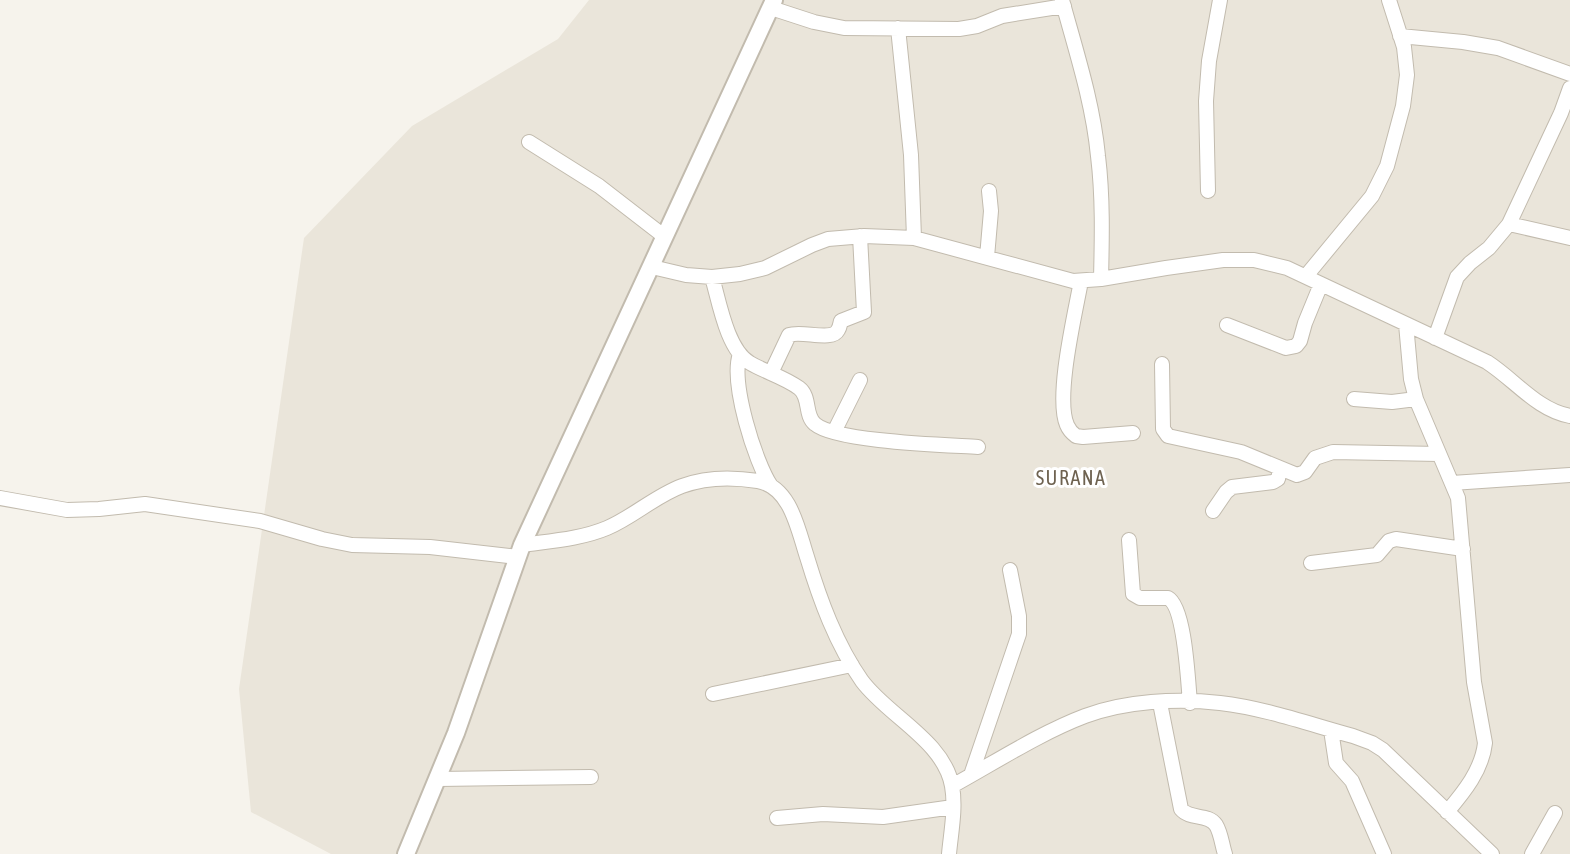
<svg xmlns="http://www.w3.org/2000/svg" width="1570" height="854" font-family="'Asap Condensed',sans-serif">
<style>
.residential{fill:#eae5da}
.lines{fill:none;stroke-linecap:round;stroke-linejoin:round}
.minor-casing{stroke:#c2bbae;stroke-width:16}
.tertiary-casing{stroke:#c2bbae;stroke-width:20}
.minor{stroke:#fff;stroke-width:14}
.tertiary{stroke:#fff;stroke-width:16}
.labels{text-anchor:middle;stroke-width:6;stroke-linejoin:round;paint-order:stroke}
.quarter-label{font-size:20px;letter-spacing:1.5px;fill:#6e6250;stroke:#fff}
</style>
<rect width="100%" height="100%" fill="#f6f3ec"/>
<path class="residential" d="M589,0H1570V854H331L251,812L239,689L304,238L412,126L558,39Z"/>
<g class="lines">
<g class="minor-casing">
<path id="minor" d="M1062,0C1076,51 1093,103 1098,156C1103,197 1102,238 1101,279
M771,8L814,22L844,28L959,29L977,26L1002,16L1064,6
M898,28L911,155L914,238
M1400,36L1463,42L1498,48L1570,74
M529,142L599,186L665,237
M1208,191L1206,101L1209,61L1220,0
M1509,224L1570,238
M987,257L991,211L989,191
M652,267L686,275L712,277L740,274L765,268L812,245L828,239L864,236L914,238L1073,281L1101,279L1166,268L1223,260H1254L1287,268L1487,362C1515,380 1537,410 1570,416
M1306,276L1372,196L1387,166L1403,106L1407,75L1404,47L1389,0
M712,277C719,301 727,350 750,363C765,372 784,377 799,388C811,397 804,415 815,424C836,442 947,445 978,447
M1081,281C1075,314 1055,397 1067,425C1069,430 1072,433 1076,436L1083,437L1133,433
M1406,324L1411,379L1416,399L1458,498L1474,682L1485,743C1482,770 1464,792 1447,812
M1227,325L1286,348L1296,346L1300,341L1305,323L1321,284
M1435,338L1457,277L1470,263L1489,248L1509,224L1561,113L1570,88
M740,354C730,382 755,462 771,486
M1162,364L1163,429L1168,436L1241,452L1297,475L1305,472L1315,458L1333,452L1439,454
M771,373L789,335C802,330 832,342 838,330C840,327 840,324 841,321L864,312L860,236
M1354,399L1392,402L1416,399
M834,432L860,380
M1452,483L1570,475
M0,498L67,510L99,509L145,504L260,521L322,539L352,545L430,547L518,557
M1213,511L1226,492L1232,487L1273,482L1278,479L1280,469
M1129,540L1133,594L1140,598H1168C1185,607 1188,682 1190,703
M522,545C550,541 581,539 607,528C633,517 655,496 682,486C706,477 733,477 758,481C791,487 798,530 807,557C820,600 836,644 862,681C888,716 944,741 952,786C956,808 951,832 949,854
M1311,563L1377,555L1389,541L1396,539L1463,549
M713,694L852,665
M1160,703L1181,809C1190,820 1208,813 1216,825C1221,833 1222,845 1225,854
M1331,730L1336,763L1352,781L1384,854
M971,775L1019,634V616L1010,570
M438,779L591,777
M952,786C994,763 1040,733 1085,716C1125,701 1177,698 1220,703C1264,708 1309,724 1353,736L1372,743L1383,750L1492,854
M777,818L823,814L883,817L953,807
M1532,854L1555,813"/>
</g>
<g class="tertiary-casing">
<path id="tertiary" d="M406,854L456,733L522,545L774,0"/>
</g>
<use href="#minor" class="minor"/>
<use href="#tertiary" class="tertiary"/>
</g>
<g class="labels">
<g class="quarter-label">
<text x="1071" y="485">SURANA</text>
</g>
</g>
</svg>
